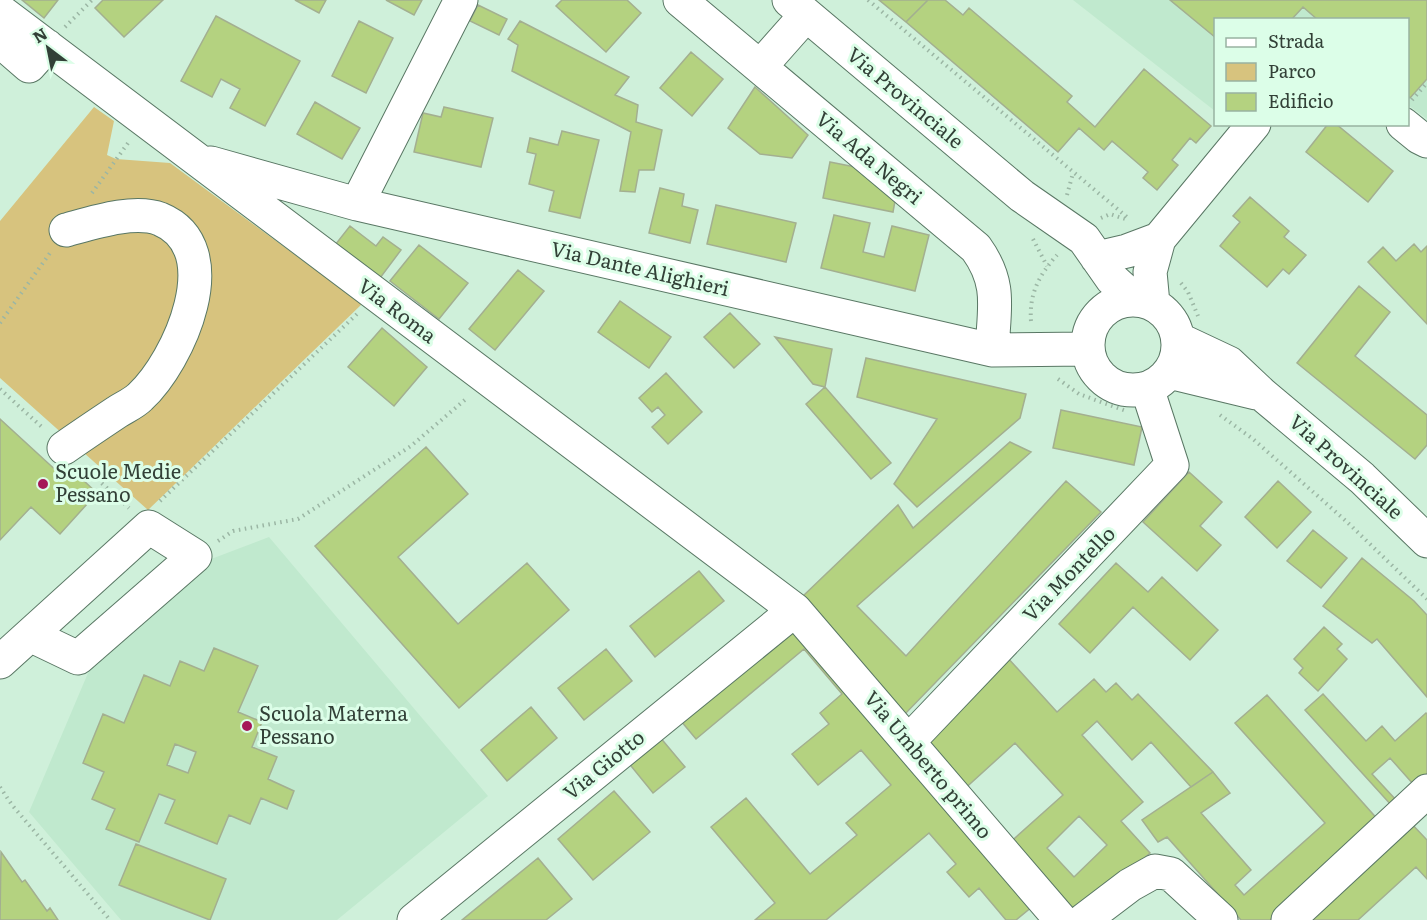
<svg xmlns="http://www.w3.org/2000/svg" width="1427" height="920" font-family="Literata,serif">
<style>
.built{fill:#c0e9ce}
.green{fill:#d7c37e}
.building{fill:#b4d280;stroke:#a3af90;stroke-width:1.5;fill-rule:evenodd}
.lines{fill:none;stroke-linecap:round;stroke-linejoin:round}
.minor-casing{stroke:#597764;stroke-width:35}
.path{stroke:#9bb6a4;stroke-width:4;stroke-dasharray:1.5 4.5;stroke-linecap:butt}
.minor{stroke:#fff;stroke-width:33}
.poi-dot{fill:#a51758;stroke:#dcfee8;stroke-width:2}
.labels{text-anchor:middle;stroke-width:6;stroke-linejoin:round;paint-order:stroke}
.street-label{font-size:20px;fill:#324037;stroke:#dcfee8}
.poi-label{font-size:20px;fill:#324037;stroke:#dcfee8;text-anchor:start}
</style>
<rect width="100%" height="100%" fill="#cff0da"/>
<path class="built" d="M1073,0H1427V119L1408,105V20H1216L1215,111Z
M269,537L488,796L337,920H121L29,812L88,673L99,654L198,564Z"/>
<path class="green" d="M94,107L114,121L107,155L116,159L170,163L362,304L148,510L0,378V221Z"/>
<path class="building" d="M22,0H58L44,18Z
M103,0H163L124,37L95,8Z
M295,0H326L319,13Z
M386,0H422L414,15Z
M562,0H627L641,13L606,52L556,6Z
M879,0H928L906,22Z
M928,0H945L963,15L969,8L1072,96L1067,102L1095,127L1144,69L1211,126L1196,143L1190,138L1172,160L1178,165L1157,190L1143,178L1148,172L1112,141L1104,150L1079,128L1058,152L906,22Z
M1170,0H1427V79L1410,98L1408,96V20H1318L1303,7L1291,20H1216V38Z
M478,5L507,19L499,35L470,21Z
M216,16L300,61L265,126L230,108L240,89L221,79L212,97L181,81Z
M359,21L393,38L366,93L332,76Z
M520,21L629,77L615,95L638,105L636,122L662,130L654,170H639L635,192L620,191L631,132L512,71L518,45L508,39Z
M691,52L723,79L692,116L660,88Z
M755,87L808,135L792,158L760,154L728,128Z
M315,102L360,128L342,159L297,134Z
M444,107L493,118L481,167L414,152L423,113L441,117Z
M1328,124H1336L1393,171L1368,202L1306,152Z
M562,131L599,140L580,218L549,211L554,191L529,184L536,154L527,152L530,138L558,145Z
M830,162L855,167L895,201L893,212L823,198Z
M660,188L684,194L682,206L698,210L690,243L649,233Z
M1250,197L1289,231L1284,237L1306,255L1289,274L1283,269L1267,287L1220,246L1240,222L1233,216Z
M716,205L796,223L786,262L707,244Z
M834,215L870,223L863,252L884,257L892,226L929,235L915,291L821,268Z
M350,226L376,246L383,237L401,250L380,278L335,245Z
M1414,244L1421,252L1427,246V324L1368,262L1383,247L1396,261Z
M419,245L468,283L439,319L390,281Z
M518,270L544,291L495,350L469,329Z
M1359,286L1390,312L1355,356L1427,415V445L1415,459L1297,363Z
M620,301L671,337L649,368L598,332Z
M730,313L760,344L734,368L704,337Z
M382,328L427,367L394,406L348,367Z
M775,337L832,349L825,387L813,384Z
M866,358L1026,394L1020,418L917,507L894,484L937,419L857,397Z
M666,373L702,412L668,444L652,427L665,415L658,407L652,412L639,398Z
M825,387L891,463L871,479L806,404Z
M1061,410L1142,427L1134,465L1053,448Z
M0,419L61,475L68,466L97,493L60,534L31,507L0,540Z
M1010,442L1031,452L857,606L906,656L1066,481L1101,512L905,714L803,596L898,505L913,528Z
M426,447L468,494L398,557L458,624L527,563L569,610L459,708L315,546Z
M1189,472L1222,502L1200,526L1221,545L1197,571L1143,522Z
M1278,481L1311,512L1277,548L1245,517Z
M1313,530L1347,558L1321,588L1287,561Z
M1362,558L1414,601L1427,615V697L1377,639L1372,643L1323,606Z
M1116,563L1148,592L1162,577L1218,630L1190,660L1133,607L1090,653L1059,624Z
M699,571L724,601L655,657L630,626Z
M796,615L1038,902L1016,920H1006L979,888L969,897L947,872L956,864L929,833L826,920H755L775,903L711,827L746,798L810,874L857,835L846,823L891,785L861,750L818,785L792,754L829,724L820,713L842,694L804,649L696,739L676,715Z
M1324,627L1342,644L1337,649L1347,659L1318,691L1299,673L1303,668L1294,659Z
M214,648L258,666L238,712L262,722L252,747L277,757L268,779L294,791L287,809L261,798L250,824L229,815L217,844L165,823L175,800L159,794L139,842L106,829L115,809L92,799L104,772L83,763L103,714L124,723L144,675L170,686L180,661L204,671ZM175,744L196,752L188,773L167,765Z
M606,649L632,681L584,720L558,688Z
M1006,656L1057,712L1094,679L1106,692L1116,683L1132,700L1138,694L1213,772L1191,787L1151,742L1132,760L1097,721L1082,735L1143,802L1121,821L1150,853L1076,920L1006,846L1063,795L1015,743L960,793L918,743ZM1079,816L1107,845L1074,877L1047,848Z
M1323,694L1366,741L1382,726L1395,741L1426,713L1427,714V774L1414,785L1390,758L1372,774L1397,801L1392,806L1305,710Z
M1267,695L1380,822L1270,920H1241L1167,837L1158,842L1142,820L1213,772L1230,793L1201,813L1251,870L1235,885L1244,895L1325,823L1235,723Z
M531,707L557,738L507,781L481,750Z
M659,736L685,767L653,793L627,761Z
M614,791L650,832L593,880L558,839Z
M1409,821L1427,840V879L1416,867L1358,920H1302Z
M136,844L226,879L210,920L119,885Z
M1,852L22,882L25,880L47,911L50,908L58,920H0Z
M538,858L572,899L546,920H462Z"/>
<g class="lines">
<g class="minor-casing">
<path id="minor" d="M680,0L976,248C1002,284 994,308 992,350
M789,0L1022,196L1084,239L1112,279L1134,299
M0,11L795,610L1061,920
M0,41L29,66L47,46
M760,67L806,15
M1403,124L1419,137L1427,141
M211,163L357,204L992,350L1087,349
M357,204L461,0
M1097,258L1127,251L1159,239
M1088 345a45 45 0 1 1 90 0a45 45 0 1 1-90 0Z
M1153,304L1150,272L1159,239L1254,124
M1178,339L1229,363L1263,395L1362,478L1427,541
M1169,372L1256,393
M64,448C81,436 99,424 117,412C125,407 134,403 140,397C179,361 230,248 160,219C134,209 92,223 66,230
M0,662L149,527L195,556L78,658L30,635
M909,741L1172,465L1147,388
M414,920L795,610
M1084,920L1130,885L1155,871L1171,874L1221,920
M1288,920L1427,791"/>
</g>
<path class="path" d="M868,0L1127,217
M65,27L92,0
M1412,100L1427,83
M92,193L128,143
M1067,195L1073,173
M1101,218L1110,214L1128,220
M1033,239L1047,266
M1181,283L1188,292L1198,316
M1031,321C1029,294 1039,275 1057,255
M0,323L50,253
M1058,379L1079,394L1126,411
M0,389L44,429
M1220,415L1253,439L1346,521L1427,599
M84,467L129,508
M160,501L357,314
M218,541L233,531L298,519L411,446L467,398
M0,787L12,805L110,920"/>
<use href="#minor" class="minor"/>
</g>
<g class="poi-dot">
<circle cx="43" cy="484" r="6"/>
<circle cx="247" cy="726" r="6"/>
</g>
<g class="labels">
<g class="street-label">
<text transform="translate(905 98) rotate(40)" y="7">Via Provinciale</text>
<text transform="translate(869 158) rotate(40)" y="7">Via Ada Negri</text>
<text transform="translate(640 269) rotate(13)" y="7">Via Dante Alighieri</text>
<text transform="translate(397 311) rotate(37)" y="7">Via Roma</text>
<text transform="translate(1346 467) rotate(42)" y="7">Via Provinciale</text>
<text transform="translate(1069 574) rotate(-46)" y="7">Via Montello</text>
<text transform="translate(604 765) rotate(-39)" y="7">Via Giotto</text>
<text transform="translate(928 765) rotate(50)" y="7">Via Umberto primo</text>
</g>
<g class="poi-label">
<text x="55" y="479">Scuole Medie<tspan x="55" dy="23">Pessano</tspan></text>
<text x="259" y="721">Scuola Materna<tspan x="259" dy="23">Pessano</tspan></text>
</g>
</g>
<rect x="1214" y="18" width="195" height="108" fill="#dcfee8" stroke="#98b2a1" stroke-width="1.5"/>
<rect x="1226" y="38" width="30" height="9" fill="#ffffff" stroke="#98b2a1" stroke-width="1.5"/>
<text x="1268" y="48" font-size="18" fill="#324037">Strada</text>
<rect x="1226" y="63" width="30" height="18" fill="#d7c37e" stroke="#98b2a1" stroke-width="1.5"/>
<text x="1268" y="78" font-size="18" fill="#324037">Parco</text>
<rect x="1226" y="93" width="30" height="18" fill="#b4d280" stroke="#98b2a1" stroke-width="1.5"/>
<text x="1268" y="108" font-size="18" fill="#324037">Edificio</text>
<g transform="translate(48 48) rotate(328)" stroke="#dcfee8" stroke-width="4.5" paint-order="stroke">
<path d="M0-4.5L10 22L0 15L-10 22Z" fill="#324037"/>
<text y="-9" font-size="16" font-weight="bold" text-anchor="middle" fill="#324037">N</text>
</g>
</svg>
